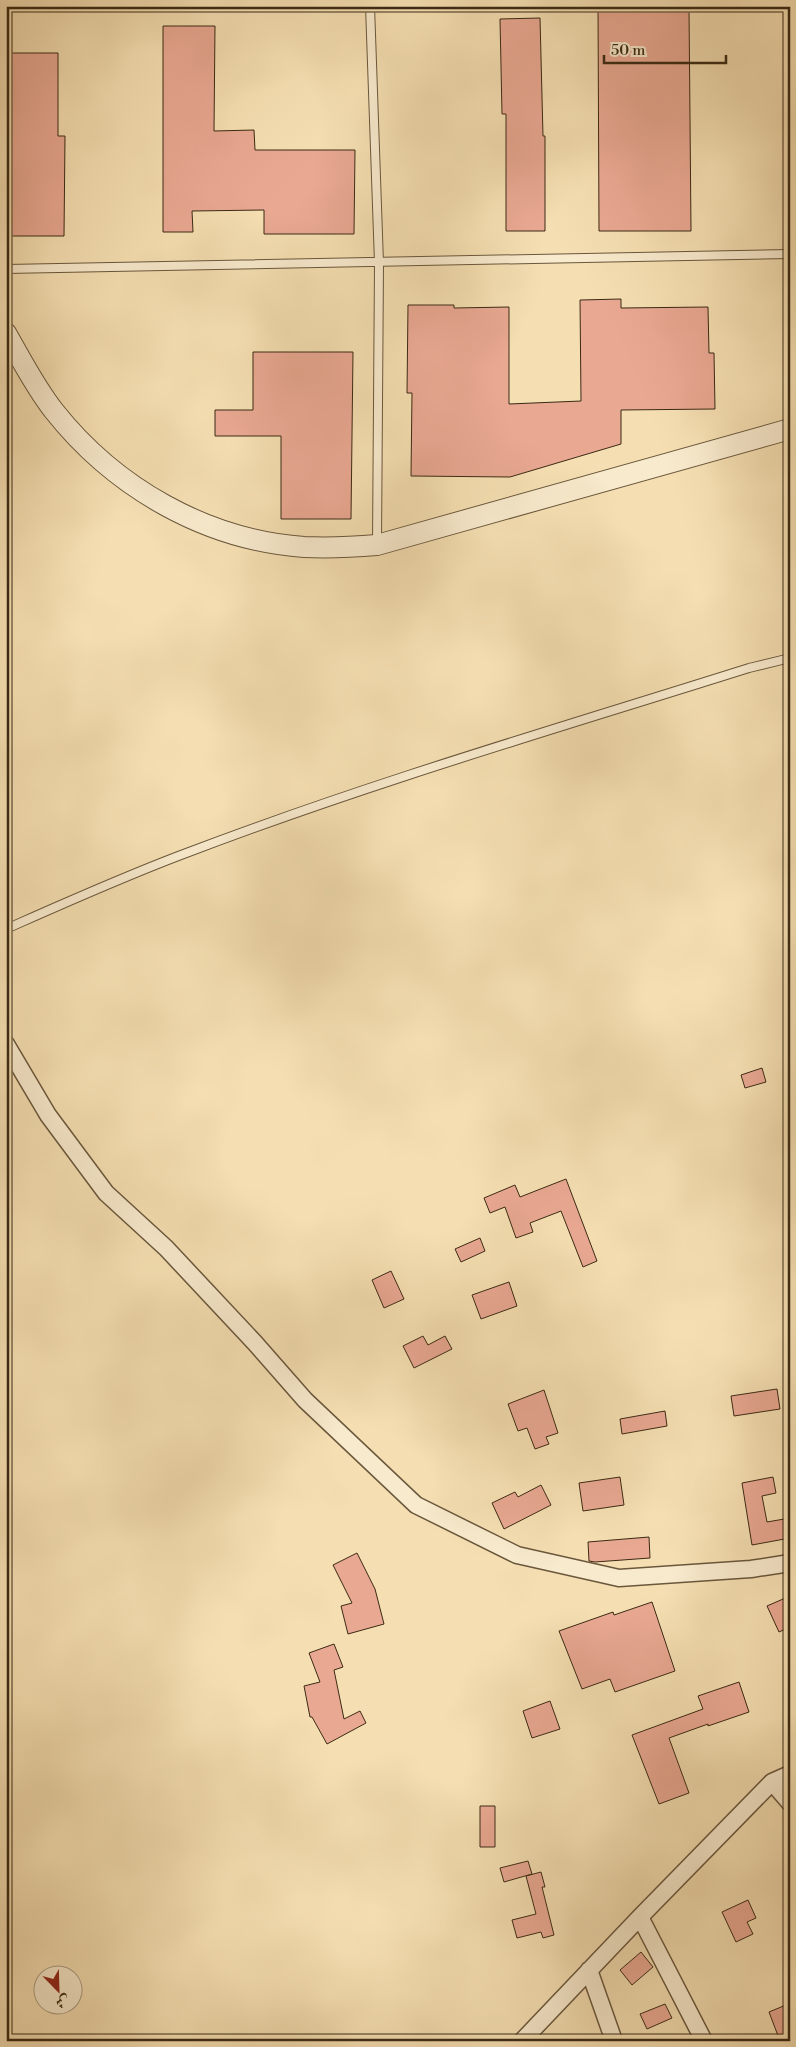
<svg xmlns="http://www.w3.org/2000/svg" width="796" height="2047" font-family="'Libre Bodoni',Amiri,serif">
<style>
.building{fill:#e9a892;stroke:#3b2a14}
.lines{fill:none;stroke-linecap:round;stroke-linejoin:round}
.service-casing{stroke:#6a573c;stroke-width:10}
.minor-casing{stroke:#6a573c;stroke-width:19}
.tertiary-casing{stroke:#6a573c;stroke-width:22}
.service{stroke:#f8eacd;stroke-width:8}
.minor{stroke:#f8eacd;stroke-width:16}
.tertiary{stroke:#f8eacd;stroke-width:20}
</style>
<rect width="100%" height="100%" fill="#f5dfb2"/>
<filter id="stains"><feTurbulence type="fractalNoise" baseFrequency=".004" numOctaves="4"/><feColorMatrix values="0 0 0 0 .2 0 0 0 0 .09 0 0 0 0 .02 0 0 0 .5 -.17"/></filter>
<radialGradient id="worn" r=".72"><stop offset=".6" stop-color="#630" stop-opacity="0"/><stop offset="1" stop-color="#630" stop-opacity=".3"/></radialGradient>
<path class="building" d="M598,6H636V9L689,8L691,231H599Z
M540,18L543,136H545V231H506V114H502L500,19Z
M163,26H215L214,131L254,130L255,150H355L354,234H264V210L192,211L193,232H163Z
M7,53H58V136H65L64,236H6Z
M621,299V308L708,307L709,353H714L715,409L621,410V444L510,477L411,476L412,393H407L408,305H454V308L509,307V404L581,401L580,300Z
M253,352H353L351,519H281V436H215V410H253Z
M762,1068L766,1082L745,1088L741,1075Z
M566,1179L597,1261L583,1267L561,1211L530,1223L533,1232L516,1238L505,1207L490,1213L484,1198L515,1185L520,1197Z
M480,1238L485,1251L461,1262L455,1249Z
M391,1271L404,1299L384,1308L372,1280Z
M509,1282L517,1306L481,1319L472,1295Z
M423,1336L428,1345L445,1336L452,1349L414,1368L403,1346Z
M777,1389L780,1409L734,1416L731,1396Z
M544,1390L558,1433L546,1437L549,1444L535,1449L527,1428L518,1431L508,1404Z
M665,1411L667,1426L622,1434L620,1419Z
M620,1477L624,1505L583,1511L579,1483Z
M773,1477L776,1493L762,1496L767,1522L790,1518V1538L752,1545L742,1483Z
M541,1485L551,1505L504,1529L492,1503L515,1492L518,1497Z
M649,1537L650,1558L595,1562L589,1561L588,1542Z
M357,1553L375,1589L384,1624L348,1634L341,1606L352,1603L333,1565Z
M790,1596V1627L779,1632L767,1606Z
M652,1602L675,1671L615,1692L610,1679L582,1689L559,1631L613,1612L614,1615Z
M334,1644L343,1667L334,1670L344,1719L360,1711L366,1723L327,1744L312,1717H310L304,1686L320,1682L309,1653Z
M739,1682L749,1712L708,1726V1724L669,1738L689,1793L659,1804L632,1735L703,1709L698,1696Z
M550,1701L560,1729L532,1738L523,1711Z
M480,1806H495V1847H480Z
M528,1861L532,1874L504,1882L500,1868Z
M541,1872L545,1887H542L554,1935L543,1938L541,1932L517,1938L512,1920L536,1914L526,1876Z
M748,1900L756,1918L747,1922L753,1934L736,1942L722,1912Z
M641,1952L653,1967L632,1985L620,1970Z
M665,2004L672,2018L647,2029L640,2014Z
M786,2005L790,2014V2041H780L769,2012Z"/>
<g class="lines">
<g class="service-casing">
<path id="service" d="M370,6L379,263L377,543
M6,269L790,254
M6,929C67,902 127,875 189,852C373,782 562,727 749,668L790,658"/>
</g>
<g class="minor-casing">
<path id="minor" d="M6,1044L48,1115L106,1193L166,1248L255,1343L305,1400L416,1505L517,1555L619,1578L751,1569L790,1563
M772,1782L790,1803
M640,1917L704,2041
M589,1970L614,2041
M522,2041L640,1917L772,1782L790,1774"/>
</g>
<g class="tertiary-casing">
<path id="tertiary" d="M6,333C21,359 35,387 54,411C115,488 206,540 304,547C329,548 353,547 377,545L790,429"/>
</g>
<use href="#service" class="service"/>
<use href="#minor" class="minor"/>
<use href="#tertiary" class="tertiary"/>
</g>
<rect width="796" height="2047" fill="none" stroke="#f5dfb2" stroke-width="25"/>
<rect x="8" y="8" width="781" height="2032" fill="none" stroke="#3b2a14" stroke-width="2.5"/>
<rect x="12" y="12" width="771" height="2022" fill="none" stroke="#3b2a14"/>
<g transform="translate(58 1990) rotate(157)"><circle r="24" fill="#f8eacd" stroke="#ac9d83"/>
<path d="M0-4L9 19L0 12L-9 19Z" fill="#8f2418"/>
<text y="-8" font-size="14" font-weight="bold" text-anchor="middle" fill="#3b2a14">ش</text>
</g>
<path d="M604 55v8h122v-8" fill="none" stroke="#3b2a14" stroke-width="2.5"/>
<text x="611" y="55" font-size="15" fill="#3b2a14" stroke="#f8eacd" stroke-width="4" paint-order="stroke">50 m</text>
<rect width="100%" height="100%" filter="url(#stains)"/>
<rect width="100%" height="100%" fill="url(#worn)"/>
</svg>
